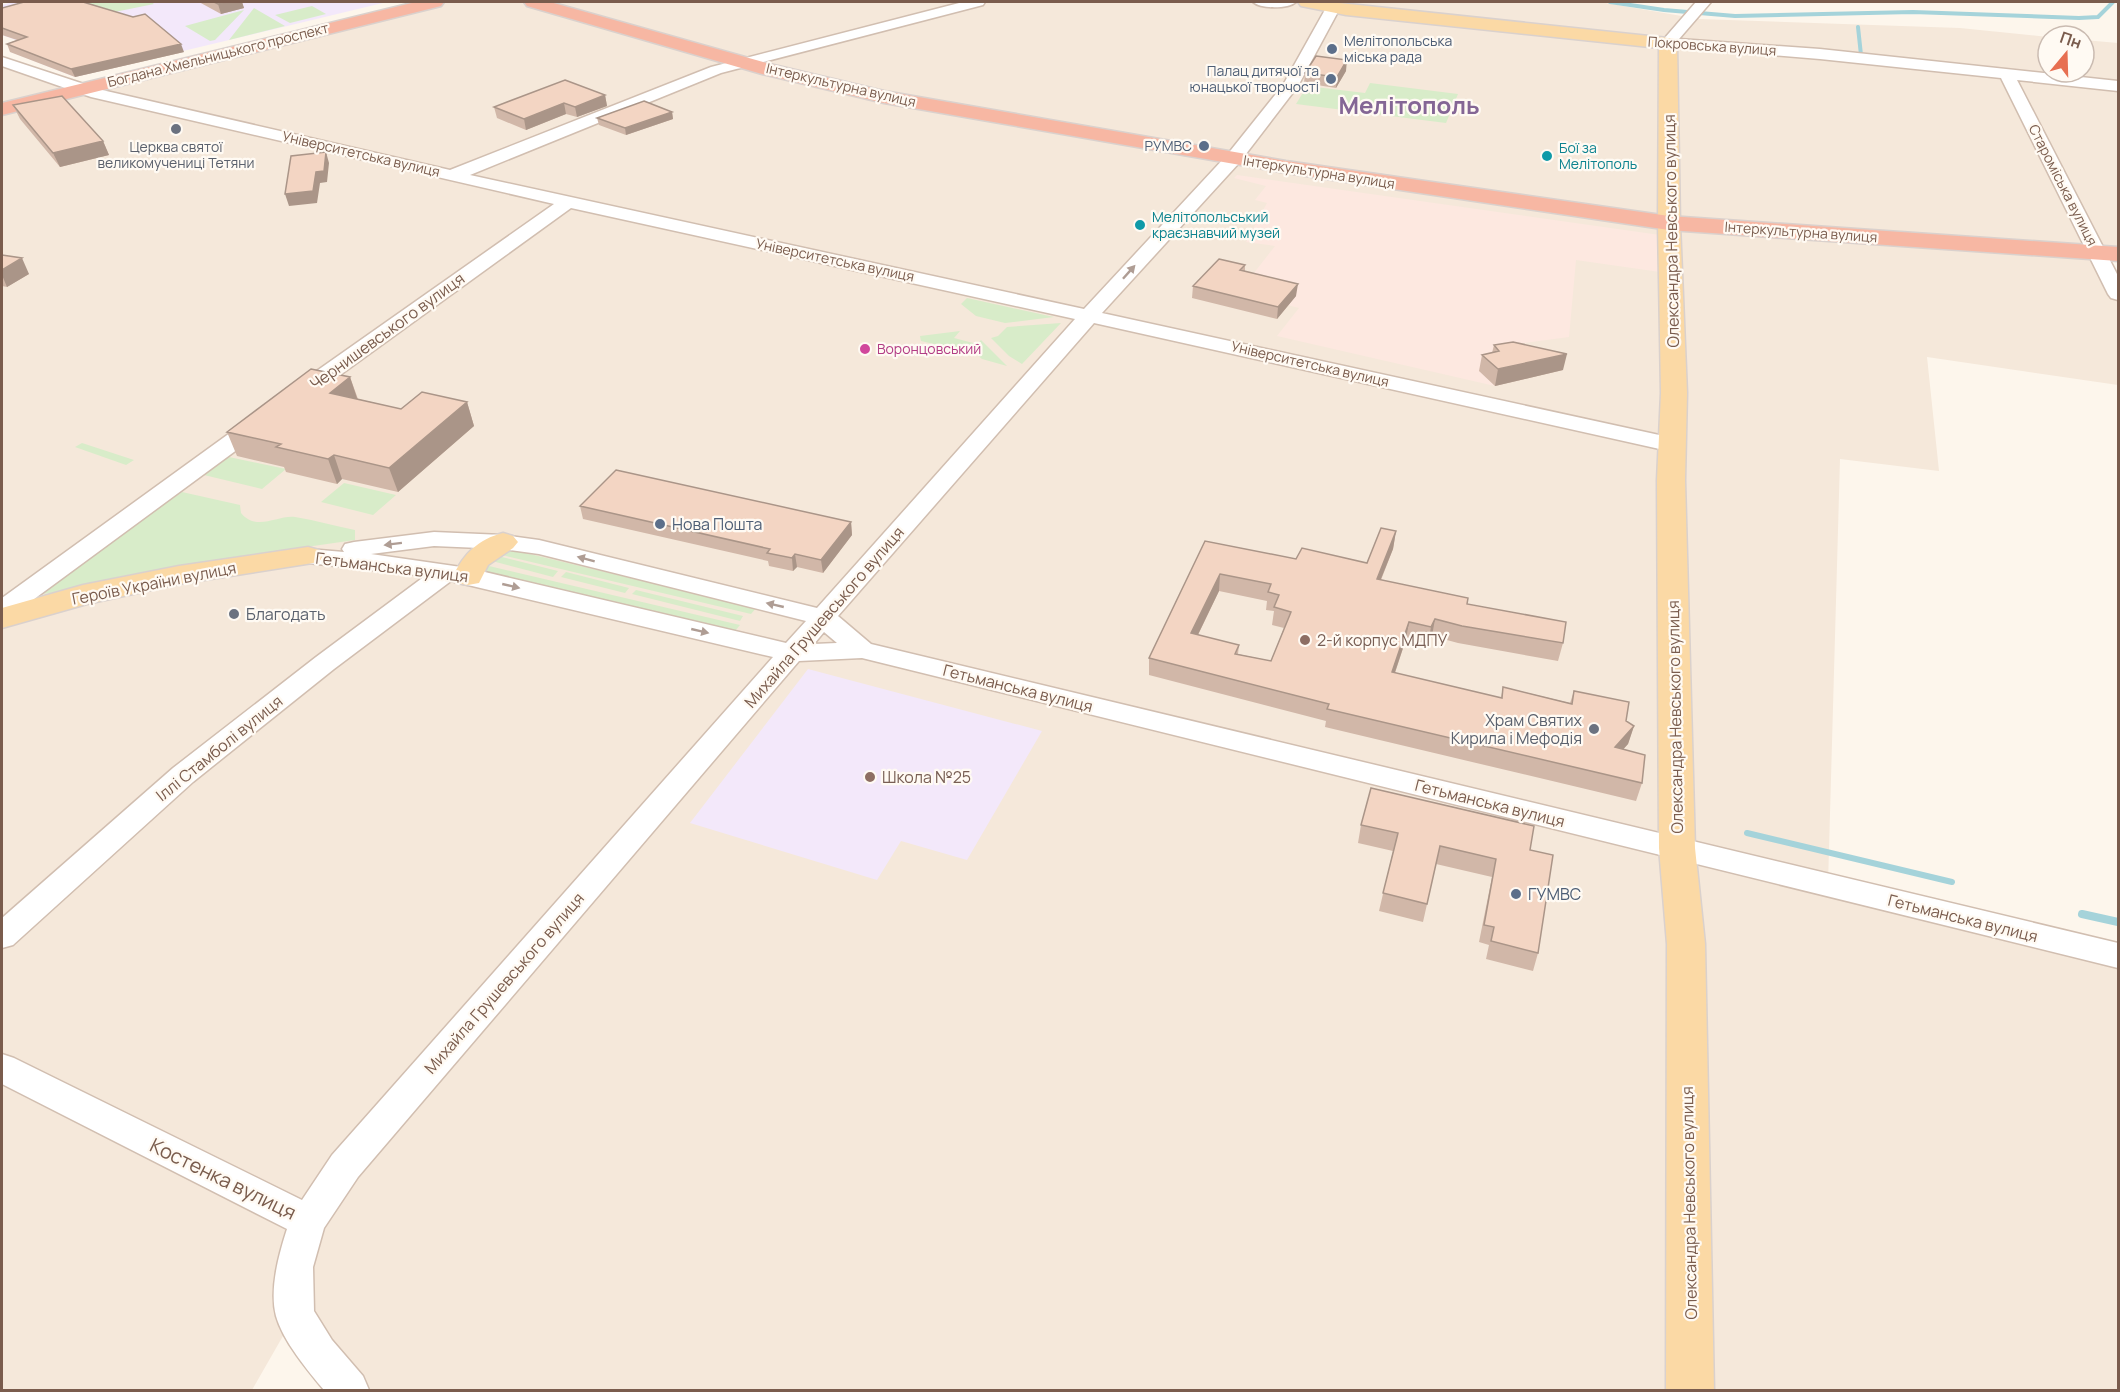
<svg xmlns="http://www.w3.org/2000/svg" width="2120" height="1392" font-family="Manrope,sans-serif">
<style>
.residential{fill:#f5e8da}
.commercial{fill:#fde8e0}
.education{fill:#f3e8fa}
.green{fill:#d8ecc9}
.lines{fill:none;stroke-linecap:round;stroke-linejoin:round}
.stream-far2{stroke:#a5d3da;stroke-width:4}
.stream-far1{stroke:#a5d3da;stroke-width:6}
.stream{stroke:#a5d3da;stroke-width:8}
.minor-casing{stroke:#d1beb0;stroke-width:3}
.major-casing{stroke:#dad1cd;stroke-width:3}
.highway-casing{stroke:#dad1cd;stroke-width:3}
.minor{fill:#fff;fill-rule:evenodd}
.major{fill:#fbd9a5;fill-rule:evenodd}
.highway{fill:#f7b7a3;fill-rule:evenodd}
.wall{fill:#d1b7a8;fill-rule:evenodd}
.shaded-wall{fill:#aa9588}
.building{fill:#f3d5c3;stroke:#aa9588;stroke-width:1.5;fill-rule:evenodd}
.oneway{fill:#af9d94}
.service-dot{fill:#5c6f8a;stroke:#fffaf3;stroke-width:2}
.worship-dot{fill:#6b7280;stroke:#fffaf3;stroke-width:2}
.culture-dot{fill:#0f9aa8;stroke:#fffaf3;stroke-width:2}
.hotel-dot{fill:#d1479c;stroke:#fffaf3;stroke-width:2}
.education-dot{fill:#8d6e63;stroke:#fffaf3;stroke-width:2}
.labels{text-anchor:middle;stroke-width:4.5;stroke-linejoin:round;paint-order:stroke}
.far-service-label{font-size:14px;fill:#4e5e75;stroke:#fffaf3;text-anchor:end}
.far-street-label{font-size:14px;fill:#7a5c4d;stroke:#fffaf3}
.far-worship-label{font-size:14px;fill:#5b616d;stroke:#fffaf3}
.far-culture-label{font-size:14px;fill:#0d838f;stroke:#fffaf3;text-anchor:start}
.far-hotel-label{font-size:14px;fill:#b23c85;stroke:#fffaf3;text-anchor:start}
.street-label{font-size:16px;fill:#7a5c4d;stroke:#fffaf3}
.service-label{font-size:16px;fill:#4e5e75;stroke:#fffaf3;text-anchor:start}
.worship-label{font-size:16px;fill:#5b616d;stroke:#fffaf3;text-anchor:start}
.education-label{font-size:16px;fill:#785e54;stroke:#fffaf3;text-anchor:start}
.near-street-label{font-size:20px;fill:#7a5c4d;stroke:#fffaf3}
.far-town-label{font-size:24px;font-weight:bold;fill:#846695;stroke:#fffaf3}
</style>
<rect width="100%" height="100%" fill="#fdf6ec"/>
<path class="residential" d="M435,2H1600L1699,19L1960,28L2048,37V72H2084V40L2118,43V254L2098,253L2118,294V385L1927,357L1939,471L1840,459L1828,885L2118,956V1390H359L295,1315L252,1390H2V61L81,89Z"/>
<path class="commercial" d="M1237,175L1660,235V272L1576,260L1569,337L1509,345L1480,371L1495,386L1277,336L1299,308L1255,297L1243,287L1275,246L1246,242L1267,203L1255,200L1266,186L1234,178Z"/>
<path class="education" d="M13,2H387L75,77L11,52L29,45L2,35V5Z
M808,669L1042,731L967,860L901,841L877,880L690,823Z"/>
<path class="green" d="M87,2H151L154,4L100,15L75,5Z
M312,6L326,14L290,23L275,15Z
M254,8L285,26L229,40Z
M244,10L215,40L210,41L185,26Z
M1370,83L1458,94L1446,123L1296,104L1307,86L1365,93Z
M967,298L1054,317L1005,323L976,316L961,304Z
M1061,323L1022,364L1009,356L991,338L998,336L1007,327Z
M960,331L954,338L977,344L981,340L1007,366L982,359L976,354L921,341L920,336Z
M82,443L134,460L126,465L75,447Z
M229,457L286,469L262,489L204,475Z
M344,483L396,495L373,515L321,502Z
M182,492L240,505L241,513C257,532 277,515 295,517C315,520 335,526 355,530V540C280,551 206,561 133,574C99,580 68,594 34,594Z
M509,549L756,608L751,614L502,555Z
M498,556L558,571L553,577L492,561Z
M489,566L740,625L735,631L483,571Z
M566,572L629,588L625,593L561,577Z
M636,590L743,616L740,621L632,594Z"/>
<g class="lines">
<path class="stream-far2" d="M1610,2L1664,10L1735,16L1913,12L2079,18L2098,17L2113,2
M1858,27L1861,55"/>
<path class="stream-far1" d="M1747,833L1952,882"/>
<path class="stream" d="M2082,914L2118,922"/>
<g class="minor-casing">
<path id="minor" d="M963,2H985L983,5L721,73L470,175L1084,309L1227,155L1283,85L1326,8L1333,4L1340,8L1298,86L1239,163L1102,313L1673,438L1681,440L1684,445L1681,450L1673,452L1094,323L838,616L871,644L2118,943V968L862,658L799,661L358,1177L324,1228L313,1267L314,1311L332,1340L363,1376L369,1390H324C308,1371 283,1341 276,1316C269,1289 279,1254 287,1229L2,1084V1054L14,1058L302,1200L332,1155L773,657L451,581L334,669L193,782L13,945L2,948V918L173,768L316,657L425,576L308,563L299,561L296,556L299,551L308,549L344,552L342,549L345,544L354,542L434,532L503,535L539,540L817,608L1075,319L571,208L307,399L299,400L291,399L288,394L291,389L554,204L91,97L2,66V57L102,90L450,170L711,67ZM434,546L503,549L539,554L806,621L786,643L468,568L371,554ZM824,632L837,643L814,644Z
M1253,2H1296C1288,9 1261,9 1253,2Z
M1696,2H1711L1679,39L1820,49L2118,81V91L2017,80L2118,276V300L2111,298L2108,294L2001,78L1820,59L1663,46L1661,43L1663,40Z
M260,415L268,417L271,422L268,427L11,616L2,618V598L252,417Z"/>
</g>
<g class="major-casing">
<path id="major" d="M1298,2H1330L1668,38L1674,39L1677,43L1680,223L1687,393L1685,480L1695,848L1705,944L1714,1390H1666L1667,944L1659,848L1657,480L1661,393L1658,223L1659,48L1346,15L1301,6Z
M503,533L513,536L518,542L513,548L488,565L479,583L468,585L457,583L453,576C464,554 478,539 503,533Z
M308,547L319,550L323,556L319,562L179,584L87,604L2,628V608L83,585L179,566Z"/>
</g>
<g class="highway-casing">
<path id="highway" d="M416,2H444L441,6L2,115V103Z
M524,2H550L774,65L884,91L1286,161L1669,216L2118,247V261L1669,230L1286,173L884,103L762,74L527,6Z"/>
</g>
<use href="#minor" class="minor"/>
<use href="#major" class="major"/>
<use href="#highway" class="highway"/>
</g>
<path class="wall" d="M199,2H242L244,8L221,14Z
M2,8L184,52L75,77L10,52L7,44L17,40L2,35Z
M1346,71L1336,88L1304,83L1305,73Z
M605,95L607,106L577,117L566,114L526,130L497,118L494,107Z
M13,105L103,141L109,155L60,167L20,119Z
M672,112L673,119L626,135L599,125L597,118Z
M2,255L29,274L7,287L2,286Z
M1245,265V271L1296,296L1277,319L1192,298L1193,286Z
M1494,345L1563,370L1495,386L1479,371L1482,355L1492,353Z
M350,377L358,399L401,409L467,402L474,426L398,492L342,479L337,484L286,472L284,467L237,456L227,432Z
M580,506L851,522L852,535L823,573L797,567L793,571L769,566L768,561L583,519Z
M1396,531L1393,549L1381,580L1467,604L1563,643L1558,661L1458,643L1432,636L1428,644L1406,639L1395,673L1501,698L1503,687L1570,703L1574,691L1634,726L1628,744L1623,749L1642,783L1636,801L1325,727L1326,721L1149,675V658L1205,541L1296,559L1367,563ZM1219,591L1267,601L1266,610L1274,611L1272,625L1284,628L1271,661L1238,654L1239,645L1198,635Z
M1361,825L1530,850L1538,953L1533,971L1486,959L1489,945L1479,942L1492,877L1436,864L1423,922L1379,911L1393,851L1358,843Z"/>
<path class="shaded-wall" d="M227,2H242L244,8L221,14L218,4Z
M181,44L184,52L75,77L71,69Z
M1347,60L1346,71L1336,88L1337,77Z
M605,95L607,106L577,117L575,107Z
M564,103L566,114L526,130L524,119Z
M672,112L673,119L626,135L625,128Z
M103,141L109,155L60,167L53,153Z
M326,152L329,163L327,182L320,183L317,203L289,206L285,194L316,172Z
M22,258L29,274L7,287L2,275V270Z
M1298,284L1296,296L1277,319L1278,307Z
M1567,354L1563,370L1495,386L1498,369Z
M350,377L358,401L330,393Z
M467,402L474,426L398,492L389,468Z
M334,455L342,479L337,484L328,459Z
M851,522L852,535L823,573L821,560Z
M1396,531L1393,549L1374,596L1377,579Z
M795,554L797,567L793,571L792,558Z
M1220,574L1219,591L1190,651L1191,633Z
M1435,619L1432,636L1428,644L1431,627Z
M1409,622L1406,639L1389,690L1392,672Z
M1634,726L1628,744L1609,765L1615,747Z"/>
<path class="building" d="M24,2H83L133,17L145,14L181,44L71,69L7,44L27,37L2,28V8Z
M214,2H227L218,4Z
M1316,56L1347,60L1337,77L1305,73Z
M565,80L605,95L575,107L564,103L524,119L494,107Z
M62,96L103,141L53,153L13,105Z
M644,101L672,112L625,128L597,118Z
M326,152L324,171L316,172L313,191L285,194L291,156Z
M2,255L22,258L2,270Z
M1219,259L1245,265L1240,270L1298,284L1278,307L1193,286Z
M1513,342L1567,354L1498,369L1482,355L1499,351L1494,345Z
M311,369L350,377L330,393L401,409L422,392L467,402L389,468L334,455L328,459L276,447L281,444L227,432Z
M616,470L851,522L821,560L795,554L792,558L767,553L770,549L580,506Z
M1381,528L1396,531L1377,579L1468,598L1467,604L1566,622L1563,643L1462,626L1435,619L1431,627L1409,622L1392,672L1502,698L1503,687L1572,704L1574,691L1629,702L1626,721L1634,726L1615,747L1645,755L1642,783L1327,709L1329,704L1149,658L1205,541L1296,559L1302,548L1367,563ZM1220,574L1271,584L1268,592L1279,595L1274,607L1291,612L1271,661L1235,654L1239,645L1191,633Z
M1371,788L1534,826L1530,850L1553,855L1538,953L1491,941L1494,927L1484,925L1496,859L1440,846L1427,904L1383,893L1398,833L1361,825Z"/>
<defs><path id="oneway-solid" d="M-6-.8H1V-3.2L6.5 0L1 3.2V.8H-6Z" transform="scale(1.5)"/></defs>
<g class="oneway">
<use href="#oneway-solid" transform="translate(1129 272) rotate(-48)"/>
<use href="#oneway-solid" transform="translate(393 544) rotate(173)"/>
<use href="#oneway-solid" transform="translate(586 559) rotate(-165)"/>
<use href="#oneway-solid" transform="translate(511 586) rotate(13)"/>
<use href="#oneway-solid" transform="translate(775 605) rotate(-167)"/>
<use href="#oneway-solid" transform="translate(700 631) rotate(13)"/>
</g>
<g class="service-dot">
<circle cx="1332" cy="49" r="6"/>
<circle cx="1331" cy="79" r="6"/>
<circle cx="1204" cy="146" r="6"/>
<circle cx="660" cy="524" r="6"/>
<circle cx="1516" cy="894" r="6"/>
</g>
<g class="worship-dot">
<circle cx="176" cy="129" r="6"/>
<circle cx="234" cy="614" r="6"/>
<circle cx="1594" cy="729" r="6"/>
</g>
<g class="culture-dot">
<circle cx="1547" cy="156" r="6"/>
<circle cx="1140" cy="225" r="6"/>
</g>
<circle class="hotel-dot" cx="865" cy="349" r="6"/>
<g class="education-dot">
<circle cx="1305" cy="640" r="6"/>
<circle cx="870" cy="777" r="6"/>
</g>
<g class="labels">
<g class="far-service-label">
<text x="1344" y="46" text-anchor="start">Мелітопольська<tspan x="1344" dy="16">міська рада</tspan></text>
<text x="1319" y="76">Палац дитячої та<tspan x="1319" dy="16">юнацької творчості</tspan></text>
<text x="1192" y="151">РУМВC</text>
</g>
<g class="far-street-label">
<text transform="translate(1712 46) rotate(4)" y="5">Покровська вулиця</text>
<text transform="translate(218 55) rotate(-14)" y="5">Богдана Хмельницького проспект</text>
<text transform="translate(841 85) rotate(13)" y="5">Інтеркультурна вулиця</text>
<text transform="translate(361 154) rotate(13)" y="5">Університетська вулиця</text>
<text transform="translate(1319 172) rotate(9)" y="5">Інтеркультурна вулиця</text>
<text transform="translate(2063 185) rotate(63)" y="5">Староміська вулиця</text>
<text transform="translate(1801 232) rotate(4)" y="5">Інтеркультурна вулиця</text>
<text transform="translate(835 260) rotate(12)" y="5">Університетська вулиця</text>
<text transform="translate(1310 364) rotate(13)" y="5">Університетська вулиця</text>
</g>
<g class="far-worship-label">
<text x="176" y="152">Церква святої<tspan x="176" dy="16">великомучениці Тетяни</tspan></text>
</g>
<g class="far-culture-label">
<text x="1559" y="153">Бої за<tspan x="1559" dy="16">Мелітополь</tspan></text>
<text x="1152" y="222">Мелітопольський<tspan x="1152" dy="16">краєзнавчий музей</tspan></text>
</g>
<g class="far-hotel-label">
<text x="877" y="354">Воронцовський</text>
</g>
<g class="street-label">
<text transform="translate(1671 231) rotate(-91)" y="6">Олександра Невського вулиця</text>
<text transform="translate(387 331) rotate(-36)" y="6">Чернишевського вулиця</text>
<text transform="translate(392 567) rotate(7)" y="6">Гетьманська вулиця</text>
<text transform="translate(154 583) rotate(-11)" y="6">Героїв України вулиця</text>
<text transform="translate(824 617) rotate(-49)" y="6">Михайла Грушевського вулиця</text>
<text transform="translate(1018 688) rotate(14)" y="6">Гетьманська вулиця</text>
<text transform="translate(1675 717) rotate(-91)" y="6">Олександра Невського вулиця</text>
<text transform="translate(219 748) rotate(-39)" y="6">Іллі Стамболі вулиця</text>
<text transform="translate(1490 803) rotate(14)" y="6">Гетьманська вулиця</text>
<text transform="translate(1963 918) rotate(14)" y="6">Гетьманська вулиця</text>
<text transform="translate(504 983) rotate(-49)" y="6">Михайла Грушевського вулиця</text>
<text transform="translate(1689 1203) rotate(-91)" y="6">Олександра Невського вулиця</text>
</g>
<g class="service-label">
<text x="672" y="530">Нова Пошта</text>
<text x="1528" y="900">ГУМВС</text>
</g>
<g class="worship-label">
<text x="246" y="620">Благодать</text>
<text x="1582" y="726" text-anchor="end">Храм Святих<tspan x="1582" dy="18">Кирила і Мефодія</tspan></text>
</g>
<g class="education-label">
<text x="1317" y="646">2-й корпус МДПУ</text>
<text x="882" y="783">Школа №25</text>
</g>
<g class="near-street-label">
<text transform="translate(223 1179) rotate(26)" y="7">Костенка вулиця</text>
</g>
<g class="far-town-label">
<text x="1409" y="114">Мелітополь</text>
</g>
</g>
<rect width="2120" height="1392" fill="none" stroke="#7a5c4d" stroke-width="6"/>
<g transform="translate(2066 54) rotate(19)"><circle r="28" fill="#fffaf3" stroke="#cabbb1" stroke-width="1.5"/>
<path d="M0-4.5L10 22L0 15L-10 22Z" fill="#e76f51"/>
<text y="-9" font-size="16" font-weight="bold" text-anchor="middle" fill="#7a5c4d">Пн</text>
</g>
</svg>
